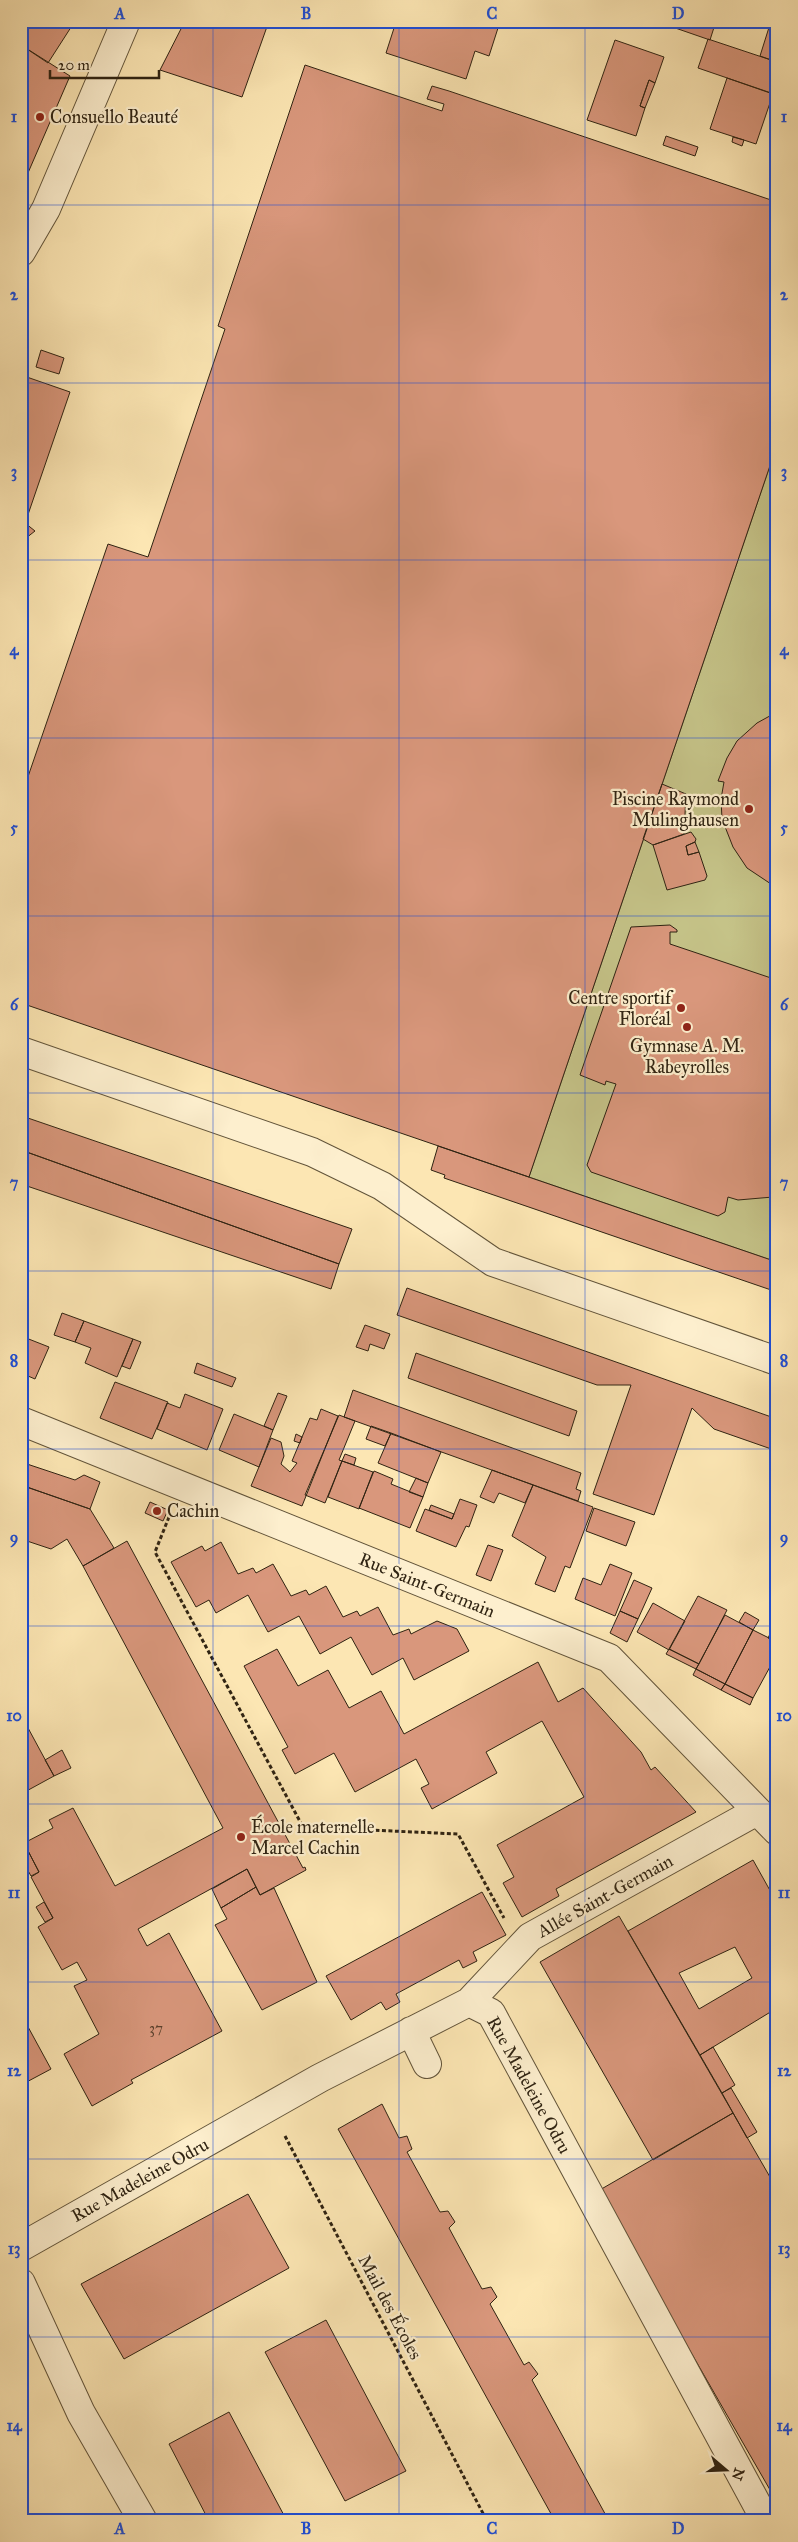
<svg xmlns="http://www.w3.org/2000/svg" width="798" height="2542" font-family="'IM FELL Great Primer',serif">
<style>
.green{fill:#c5c388;stroke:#7a734d}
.building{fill:#d9977c;stroke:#2f2312;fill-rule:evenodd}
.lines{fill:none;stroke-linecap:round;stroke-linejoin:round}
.minor-casing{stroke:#62543a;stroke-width:30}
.path{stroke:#2f2312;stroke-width:3;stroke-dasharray:4 2.5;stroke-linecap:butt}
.minor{stroke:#fdefce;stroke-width:28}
.grid{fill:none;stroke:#1d4ed8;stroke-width:1;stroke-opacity:0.55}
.poi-dot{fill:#8f2418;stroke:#fdefce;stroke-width:2}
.labels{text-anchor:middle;stroke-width:4.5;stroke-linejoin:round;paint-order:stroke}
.number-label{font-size:15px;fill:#5a402c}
.poi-label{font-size:18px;fill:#2f2312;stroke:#fdefce;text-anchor:start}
.street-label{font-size:18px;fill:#2f2312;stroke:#fdefce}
.neatline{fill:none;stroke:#1d4ed8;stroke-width:2}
.grid-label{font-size:16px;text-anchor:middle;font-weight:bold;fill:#1d4ed8}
</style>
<rect width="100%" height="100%" fill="#fce6b3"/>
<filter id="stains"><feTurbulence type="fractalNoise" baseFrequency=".004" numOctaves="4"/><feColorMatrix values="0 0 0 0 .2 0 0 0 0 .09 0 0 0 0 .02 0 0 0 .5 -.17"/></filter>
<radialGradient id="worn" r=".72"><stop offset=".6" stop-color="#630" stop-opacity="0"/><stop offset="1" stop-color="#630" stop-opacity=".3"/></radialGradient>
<path class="green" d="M777,445V1262L529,1177Z"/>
<path class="building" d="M21,21H75L48,63L21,45Z
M185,21H269L242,97L160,70Z
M385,21H481L498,28L489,56L475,51L466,79L386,53L395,25Z
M655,21H716L710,40Z
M771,21H777V62L760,56Z
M708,39L777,62V95L698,68Z
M615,40L664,57L655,83L649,80L640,106L645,108L636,136L587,120Z
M21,45L70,76L21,189V96L25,92L21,76Z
M305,65L442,111L444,104L427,99L432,86L449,91L777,202V445L529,1177L21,1003V797L108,544L148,557L225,329L218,326Z
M727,78L773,94L756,144L710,129Z
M649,80L655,83L645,108L640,106Z
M666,136L698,147L695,156L663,145Z
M733,137L744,140L742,146L732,142Z
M41,350L64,358L59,374L36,367Z
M21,375L70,392L21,535Z
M25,523L35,531L21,542V535Z
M777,712V888L747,868L733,847L722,819L721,799L724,782L718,781L727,758L737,741L757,723Z
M662,784L686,794L684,834L653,845L643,839Z
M691,832L696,839L695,842L686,846L688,855L699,852L707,876L705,880L667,890L653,845Z
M695,842L699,852L688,855L686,846Z
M670,925L677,930V932H670V944L777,980V1161L770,1162L773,1197L738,1200L728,1197L725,1212L718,1216L591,1172L587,1165L616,1084L606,1081L605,1085L580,1075L631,927Z
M22,1116L352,1229L339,1264L21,1150Z
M438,1146L777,1262V1292L444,1178L445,1175L431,1170Z
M21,1150L339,1264L331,1289L21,1184Z
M407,1288L777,1419V1451L714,1429L692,1408L654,1515L593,1494L631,1385H597L397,1315Z
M62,1313L84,1321L75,1342L54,1335Z
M84,1321L133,1339L117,1377L85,1363L91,1348L75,1342Z
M365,1325L390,1334L384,1349L370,1344L368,1351L356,1347Z
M21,1336L49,1347L35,1379L21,1373Z
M133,1339L141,1342L130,1369L122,1366Z
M416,1353L577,1411L569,1436L408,1378Z
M197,1363L236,1378L232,1387L194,1373Z
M115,1382L168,1402L152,1439L100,1418Z
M353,1390L581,1473L576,1489L581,1491L578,1501L344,1417Z
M278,1393L287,1396L273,1430L264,1426Z
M185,1394L223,1409L207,1450L157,1429L167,1403L180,1408Z
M321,1409L338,1416L302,1506L251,1486L271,1438L281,1442L284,1456L281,1464L290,1472L297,1463L292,1461L310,1418L317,1420Z
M234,1414L273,1430L259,1467L219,1450Z
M339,1415L355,1421L339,1460L342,1461L325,1503L305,1495Z
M371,1426L391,1433L385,1446L366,1439Z
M391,1433L441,1452L428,1483L378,1463Z
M296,1434L302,1437L300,1443L294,1441Z
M345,1454L356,1458L354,1465L342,1461Z
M342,1461L373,1472L359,1509L328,1497Z
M21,1462L75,1480L84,1475L100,1482L90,1509L21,1485Z
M492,1470L533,1485L525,1503L499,1493L494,1503L480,1497Z
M374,1471L393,1479L391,1484L423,1497L410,1528L359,1508Z
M416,1478L428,1483L423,1497L409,1492Z
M21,1485L90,1509L114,1548L83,1566L67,1539L51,1549L21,1539Z
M533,1485L593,1507L570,1568L565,1566L555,1592L535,1584L546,1557L512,1536Z
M460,1499L477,1505L469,1527L466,1526L456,1547L416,1531L425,1509L452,1519Z
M150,1502L168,1510L163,1521L145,1513Z
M431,1505L454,1514L452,1519L429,1510Z
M594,1508L635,1522L626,1546L586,1531Z
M127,1541L303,1868L305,1867L306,1870L260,1895L247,1869L138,1929L147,1946L169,1933L222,2031L131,2080L133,2083L92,2106L64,2054L99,2034L74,1986L87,1980L77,1962L62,1970L38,1927L53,1918L31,1877L39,1872L24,1843L53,1828L49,1820L73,1808L115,1886L223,1828L83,1566Z
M221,1542L238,1574L253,1568L256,1573L273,1564L291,1596L306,1590L309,1595L326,1586L343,1617L357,1611L360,1616L378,1607L393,1635L409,1629L411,1634L437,1621L457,1629L469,1651L414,1680L403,1658L372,1675L351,1637L320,1654L299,1616L268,1632L248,1595L216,1613L209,1600L196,1607L171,1562L202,1546L205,1551Z
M488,1545L503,1550L491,1581L476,1575Z
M610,1564L632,1573L615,1616L575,1599L583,1578L601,1585Z
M634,1580L652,1588L638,1619L620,1611Z
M698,1596L727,1610L699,1664L669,1649Z
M653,1603L685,1621L669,1650L637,1632Z
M620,1611L638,1619L627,1642L610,1633Z
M745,1612L759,1620L753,1630L739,1622Z
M725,1615L753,1630L725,1684L696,1669Z
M773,1628L777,1630V1642L768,1638Z
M753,1630L777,1642V1654L753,1698L725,1684Z
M277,1649L298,1686L328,1670L349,1708L381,1691L404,1734L538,1662L558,1702L583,1688L641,1752L651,1770L655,1767L696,1812L556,1889L559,1896L522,1917L503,1883L514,1877L497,1845L584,1797L542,1721L486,1752L497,1773L432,1809L421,1788L429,1784L416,1759L355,1792L334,1753L295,1774L282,1750L288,1747L244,1666Z
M669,1649L699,1664L696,1669L666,1654Z
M696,1669L725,1684L721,1690L693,1675Z
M725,1684L753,1698L750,1705L721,1690Z
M21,1715L54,1776L21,1794Z
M62,1750L71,1768L54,1776L45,1760Z
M27,1849L39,1872L31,1876L21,1858V1852Z
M753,1860L777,1903V2008L700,2055L628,1931ZM735,1947L752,1978L699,2009L679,1973Z
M247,1869L256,1887L221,1908L212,1889Z
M256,1887L260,1895L274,1888L317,1982L262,2010L215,1925L227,1919L221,1908Z
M482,1892L506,1935L473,1952L477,1961L463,1968L459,1960L396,1994L400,2002L386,2010L381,2002L351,2020L326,1976Z
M44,1902L53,1918L45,1922L36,1907Z
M619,1916L733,2113L653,2160L540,1962Z
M21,2014L51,2069L21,2085Z
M713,2047L735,2085L722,2093L700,2055Z
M731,2088L757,2132L747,2138L722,2093Z
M777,2095V2112L770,2100Z
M382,2104L399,2138L407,2136L412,2149L407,2152L440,2212L448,2211L455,2222L449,2228L482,2289L491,2287L497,2297L490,2304L524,2365L529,2362L538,2374L532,2380L609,2521H555L338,2129Z
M733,2113L770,2177L777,2174V2502L598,2191Z
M248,2194L289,2268L124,2359L81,2284Z
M326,2320L406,2471L345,2501L265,2352Z
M229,2412L287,2521H209L169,2444Z"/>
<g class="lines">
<g class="minor-casing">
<path id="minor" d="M21,252L46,209L126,21
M21,1051L312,1152L382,1186L493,1262L777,1361
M21,1421L609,1658L777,1831
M469,2002L530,1937L757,1811
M411,2031L427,2064
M21,2247L320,2078L469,2002L491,2013L766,2521
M21,2283L81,2413L143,2521"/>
</g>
<path class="path" d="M169,1517L155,1552L303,1827L458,1834L504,1918
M285,2136L487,2521"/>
<use href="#minor" class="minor"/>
</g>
<path class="grid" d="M213,21V2521M399,21V2521M585,21V2521M21,205H777M21,383H777M21,560H777M21,738H777M21,916H777M21,1093H777M21,1271H777M21,1449H777M21,1626H777M21,1804H777M21,1982H777M21,2159H777M21,2337H777"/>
<g class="poi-dot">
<circle cx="40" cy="117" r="5"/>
<circle cx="749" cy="809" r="5"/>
<circle cx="681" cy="1008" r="5"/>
<circle cx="687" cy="1027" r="5"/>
<circle cx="157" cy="1511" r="5"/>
<circle cx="241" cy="1837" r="5"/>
</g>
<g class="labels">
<g class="number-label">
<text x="156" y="2033">37</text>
</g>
<g class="poi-label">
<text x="50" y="123">Consuello Beauté</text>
<text x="739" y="805" text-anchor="end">Piscine Raymond<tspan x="739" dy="21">Mulinghausen</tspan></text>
<text x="671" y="1004" text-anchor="end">Centre sportif<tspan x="671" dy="21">Floréal</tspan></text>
<text x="687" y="1052" text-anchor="middle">Gymnase A. M.<tspan x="687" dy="21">Rabeyrolles</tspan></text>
<text x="167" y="1517">Cachin</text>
<text x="251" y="1833">École maternelle<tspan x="251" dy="21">Marcel Cachin</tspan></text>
</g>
<g class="street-label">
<text transform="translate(427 1585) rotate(22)" y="6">Rue Saint-Germain</text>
<text transform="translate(605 1896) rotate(-29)" y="6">Allée Saint-Germain</text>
<text transform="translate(529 2085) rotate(61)" y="6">Rue Madeleine Odru</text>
<text transform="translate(140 2180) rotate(-29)" y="6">Rue Madeleine Odru</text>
<text transform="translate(390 2307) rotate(62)" y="6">Mail des Écoles</text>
</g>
</g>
<rect width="798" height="2542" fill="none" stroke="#fce6b3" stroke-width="55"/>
<g transform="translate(726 2470) rotate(109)" stroke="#fdefce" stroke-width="4" paint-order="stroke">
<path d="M0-4L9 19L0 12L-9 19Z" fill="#2f2312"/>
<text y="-8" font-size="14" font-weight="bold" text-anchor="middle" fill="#2f2312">N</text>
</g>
<path d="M50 70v8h109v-8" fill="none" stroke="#2f2312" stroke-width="2.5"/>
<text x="58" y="70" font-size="15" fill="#2f2312" stroke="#fdefce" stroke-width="4" paint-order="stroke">20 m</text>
<rect x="28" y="28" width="742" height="2486" class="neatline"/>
<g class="grid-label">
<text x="120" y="19">A</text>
<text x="306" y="19">B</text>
<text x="492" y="19">C</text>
<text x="678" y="19">D</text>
<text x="14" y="122">1</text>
<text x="784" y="122">1</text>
<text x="14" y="300">2</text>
<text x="784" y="300">2</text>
<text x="14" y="477">3</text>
<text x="784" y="477">3</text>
<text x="14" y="655">4</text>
<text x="784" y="655">4</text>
<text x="14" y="833">5</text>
<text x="784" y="833">5</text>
<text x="14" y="1010">6</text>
<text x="784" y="1010">6</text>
<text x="14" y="1188">7</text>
<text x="784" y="1188">7</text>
<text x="14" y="1366">8</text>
<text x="784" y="1366">8</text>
<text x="14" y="1543">9</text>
<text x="784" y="1543">9</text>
<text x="14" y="1721">10</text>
<text x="784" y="1721">10</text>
<text x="14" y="1898">11</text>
<text x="784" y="1898">11</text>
<text x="14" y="2076">12</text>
<text x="784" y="2076">12</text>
<text x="14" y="2254">13</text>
<text x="784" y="2254">13</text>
<text x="14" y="2431">14</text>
<text x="784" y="2431">14</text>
<text x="120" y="2534">A</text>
<text x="306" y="2534">B</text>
<text x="492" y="2534">C</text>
<text x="678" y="2534">D</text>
</g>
<rect width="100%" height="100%" filter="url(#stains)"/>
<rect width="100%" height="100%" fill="url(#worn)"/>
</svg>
